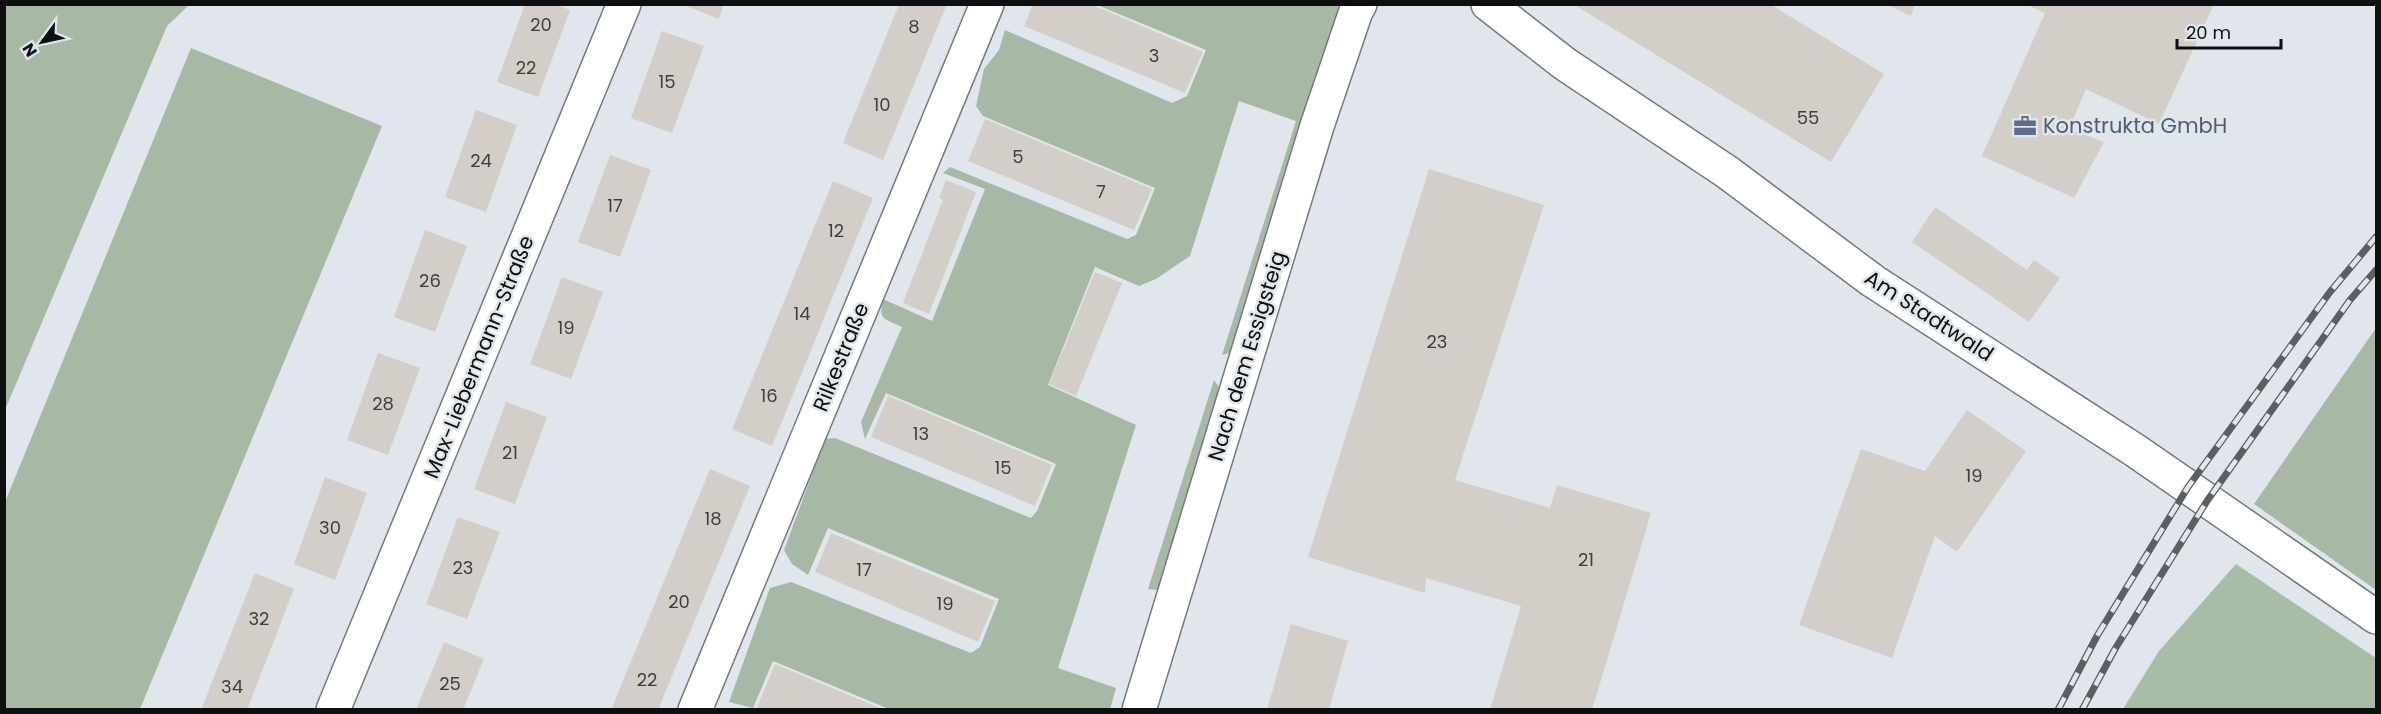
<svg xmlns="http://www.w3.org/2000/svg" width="2381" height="714" font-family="Poppins,sans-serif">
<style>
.green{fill:#a7b9a5}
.forest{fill:#a7bda5}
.building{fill:#d3cec8}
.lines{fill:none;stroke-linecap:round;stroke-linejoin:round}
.minor-casing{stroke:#757a7f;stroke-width:36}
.minor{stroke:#fff;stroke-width:33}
.rail-casing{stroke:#5b5f62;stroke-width:7}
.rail{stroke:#e0e6ec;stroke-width:4.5;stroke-dasharray:14;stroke-linecap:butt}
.labels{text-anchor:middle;stroke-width:5;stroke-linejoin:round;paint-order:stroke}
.number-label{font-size:18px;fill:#3e3f3f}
.service-label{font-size:21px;fill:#4e5e75;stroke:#e0e6ec;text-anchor:start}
.street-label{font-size:21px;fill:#0d0f11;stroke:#e0e6ec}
</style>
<rect width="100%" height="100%" fill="#e0e6ec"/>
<path class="green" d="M5,4L189,5L167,26L5,410Z
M1097,5H1347L1239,340L1230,353L1222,355L1296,121L1239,101L1190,256L1156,279L1139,286L1095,267L1048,385L1136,425L1058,668L1116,688L1110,709H889L773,661L753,708L729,702L770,588L791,582L971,653L980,647L999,599L828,528L808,575L792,564L784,550L825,439L835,438L1031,518L1037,511L1056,464L886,393L865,439L861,422L902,327C884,318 878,321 883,299L932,321L985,189L943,173L950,167L1127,239L1136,235L1155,188L983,116L976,106L984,69L999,50L1005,30L1172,103L1187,96L1206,50Z
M191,48L382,126L140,709H5V502Z
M2376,328V590L2254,504Z
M1214,380L1222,392L1162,586L1156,590L1148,589Z"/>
<path class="forest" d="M2236,564L2376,658V709H2123L2159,651Z"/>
<path class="building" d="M525,4H554L570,10L538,97L497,82Z
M681,4H724L719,19Z
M899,4H947L883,160L843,143Z
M1033,4H1090L1203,52L1185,93L1024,26Z
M1573,4H1770L1884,74L1831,162Z
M1886,4H1915L1911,16Z
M2025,4H2214L2159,124L2086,89L2069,129L2104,142L2074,198L1982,156L2045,13Z
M662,31L704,46L672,133L631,118Z
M476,110L517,125L486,212L445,197Z
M985,119L1152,189L1134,230L968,161Z
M610,155L651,170L620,257L578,242Z
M1429,169L1544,205L1455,480L1550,508L1557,485L1651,513L1592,710H1490L1521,606L1426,578L1425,593L1308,557Z
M946,180L976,192L929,314L903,303L943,200L939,198Z
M833,181L873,198L772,446L732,429Z
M1935,207L2027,270L2034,260L2060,278L2029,322L1912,242Z
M425,230L467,246L435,332L394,317Z
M1095,272L1122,283L1076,396L1049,384Z
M562,277L603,292L571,379L530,364Z
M378,353L420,368L388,455L347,440Z
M888,396L1052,465L1035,506L871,437Z
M506,402L547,417L515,504L474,489Z
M1967,410L2026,451L1957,552L1935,536L1892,658L1799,625L1861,449L1925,471Z
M710,469L750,486L658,710H611Z
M325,477L367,493L335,580L294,564Z
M458,517L500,532L467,619L426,604Z
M831,533L995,601L978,642L815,572Z
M255,573L294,589L247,710H201Z
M1291,624L1348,641L1329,710H1267Z
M444,642L484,659L463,710H416Z
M775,664L882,709V710H764L757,707Z"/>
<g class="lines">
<g class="minor-casing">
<path id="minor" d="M1488,4L1565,64L1727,172L1873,281L2136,451L2376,617
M333,710L624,4
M695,710L987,4
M1139,710L1317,126L1356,11L1360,4"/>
</g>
<use href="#minor" class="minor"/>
<g class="rail-casing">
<path id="rail" d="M2058,710L2097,636L2188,487L2330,292L2376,237
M2082,710L2115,649L2207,501L2350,300L2376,270"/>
</g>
<use href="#rail" class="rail"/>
</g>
<defs>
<g id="office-bare" transform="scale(1.8)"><path d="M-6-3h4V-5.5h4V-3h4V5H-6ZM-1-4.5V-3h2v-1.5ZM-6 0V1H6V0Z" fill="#5c6f8a" stroke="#e0e6ec" stroke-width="2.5" paint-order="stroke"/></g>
</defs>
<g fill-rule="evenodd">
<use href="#office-bare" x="2025" y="126"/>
</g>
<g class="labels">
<g class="number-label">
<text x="541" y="31">20</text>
<text x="914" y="33">8</text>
<text x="1154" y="62">3</text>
<text x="526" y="74">22</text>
<text x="667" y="88">15</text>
<text x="882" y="111">10</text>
<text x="1808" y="124">55</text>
<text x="1018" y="163">5</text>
<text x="481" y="167">24</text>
<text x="1101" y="198">7</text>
<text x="615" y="212">17</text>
<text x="836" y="237">12</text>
<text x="430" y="287">26</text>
<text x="802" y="320">14</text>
<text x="566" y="334">19</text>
<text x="1437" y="348">23</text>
<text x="769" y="402">16</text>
<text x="383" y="410">28</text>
<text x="921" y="440">13</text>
<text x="510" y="459">21</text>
<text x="1003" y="474">15</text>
<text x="1974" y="482">19</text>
<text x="713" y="525">18</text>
<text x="330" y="534">30</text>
<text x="1586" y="566">21</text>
<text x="463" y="574">23</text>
<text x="864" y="576">17</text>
<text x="679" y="608">20</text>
<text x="945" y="610">19</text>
<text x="259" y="625">32</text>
<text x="647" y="686">22</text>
<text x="450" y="690">25</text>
<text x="232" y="693">34</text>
</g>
<g class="service-label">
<text x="2043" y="133">Konstrukta GmbH</text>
</g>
<g class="street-label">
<text transform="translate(1929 316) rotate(33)" y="7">Am Stadtwald</text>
<text transform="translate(1247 356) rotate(-73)" y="7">Nach dem Essigsteig</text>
<text transform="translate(479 357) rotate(-68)" y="7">Max-Liebermann-Straße</text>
<text transform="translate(841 357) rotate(-68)" y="7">Rilkestraße</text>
</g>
</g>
<rect width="2381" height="714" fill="none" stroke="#0d0f11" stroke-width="12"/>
<g transform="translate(42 42) rotate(237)" stroke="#e0e6ec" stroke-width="4.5" paint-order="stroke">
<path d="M0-4.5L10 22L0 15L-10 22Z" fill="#0d0f11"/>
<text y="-9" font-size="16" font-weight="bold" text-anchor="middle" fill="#0d0f11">N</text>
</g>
<path d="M2177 39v9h104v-9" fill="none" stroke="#0d0f11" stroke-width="3"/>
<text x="2186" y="39" font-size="18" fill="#0d0f11" stroke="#e0e6ec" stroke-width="4.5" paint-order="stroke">20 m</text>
</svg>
